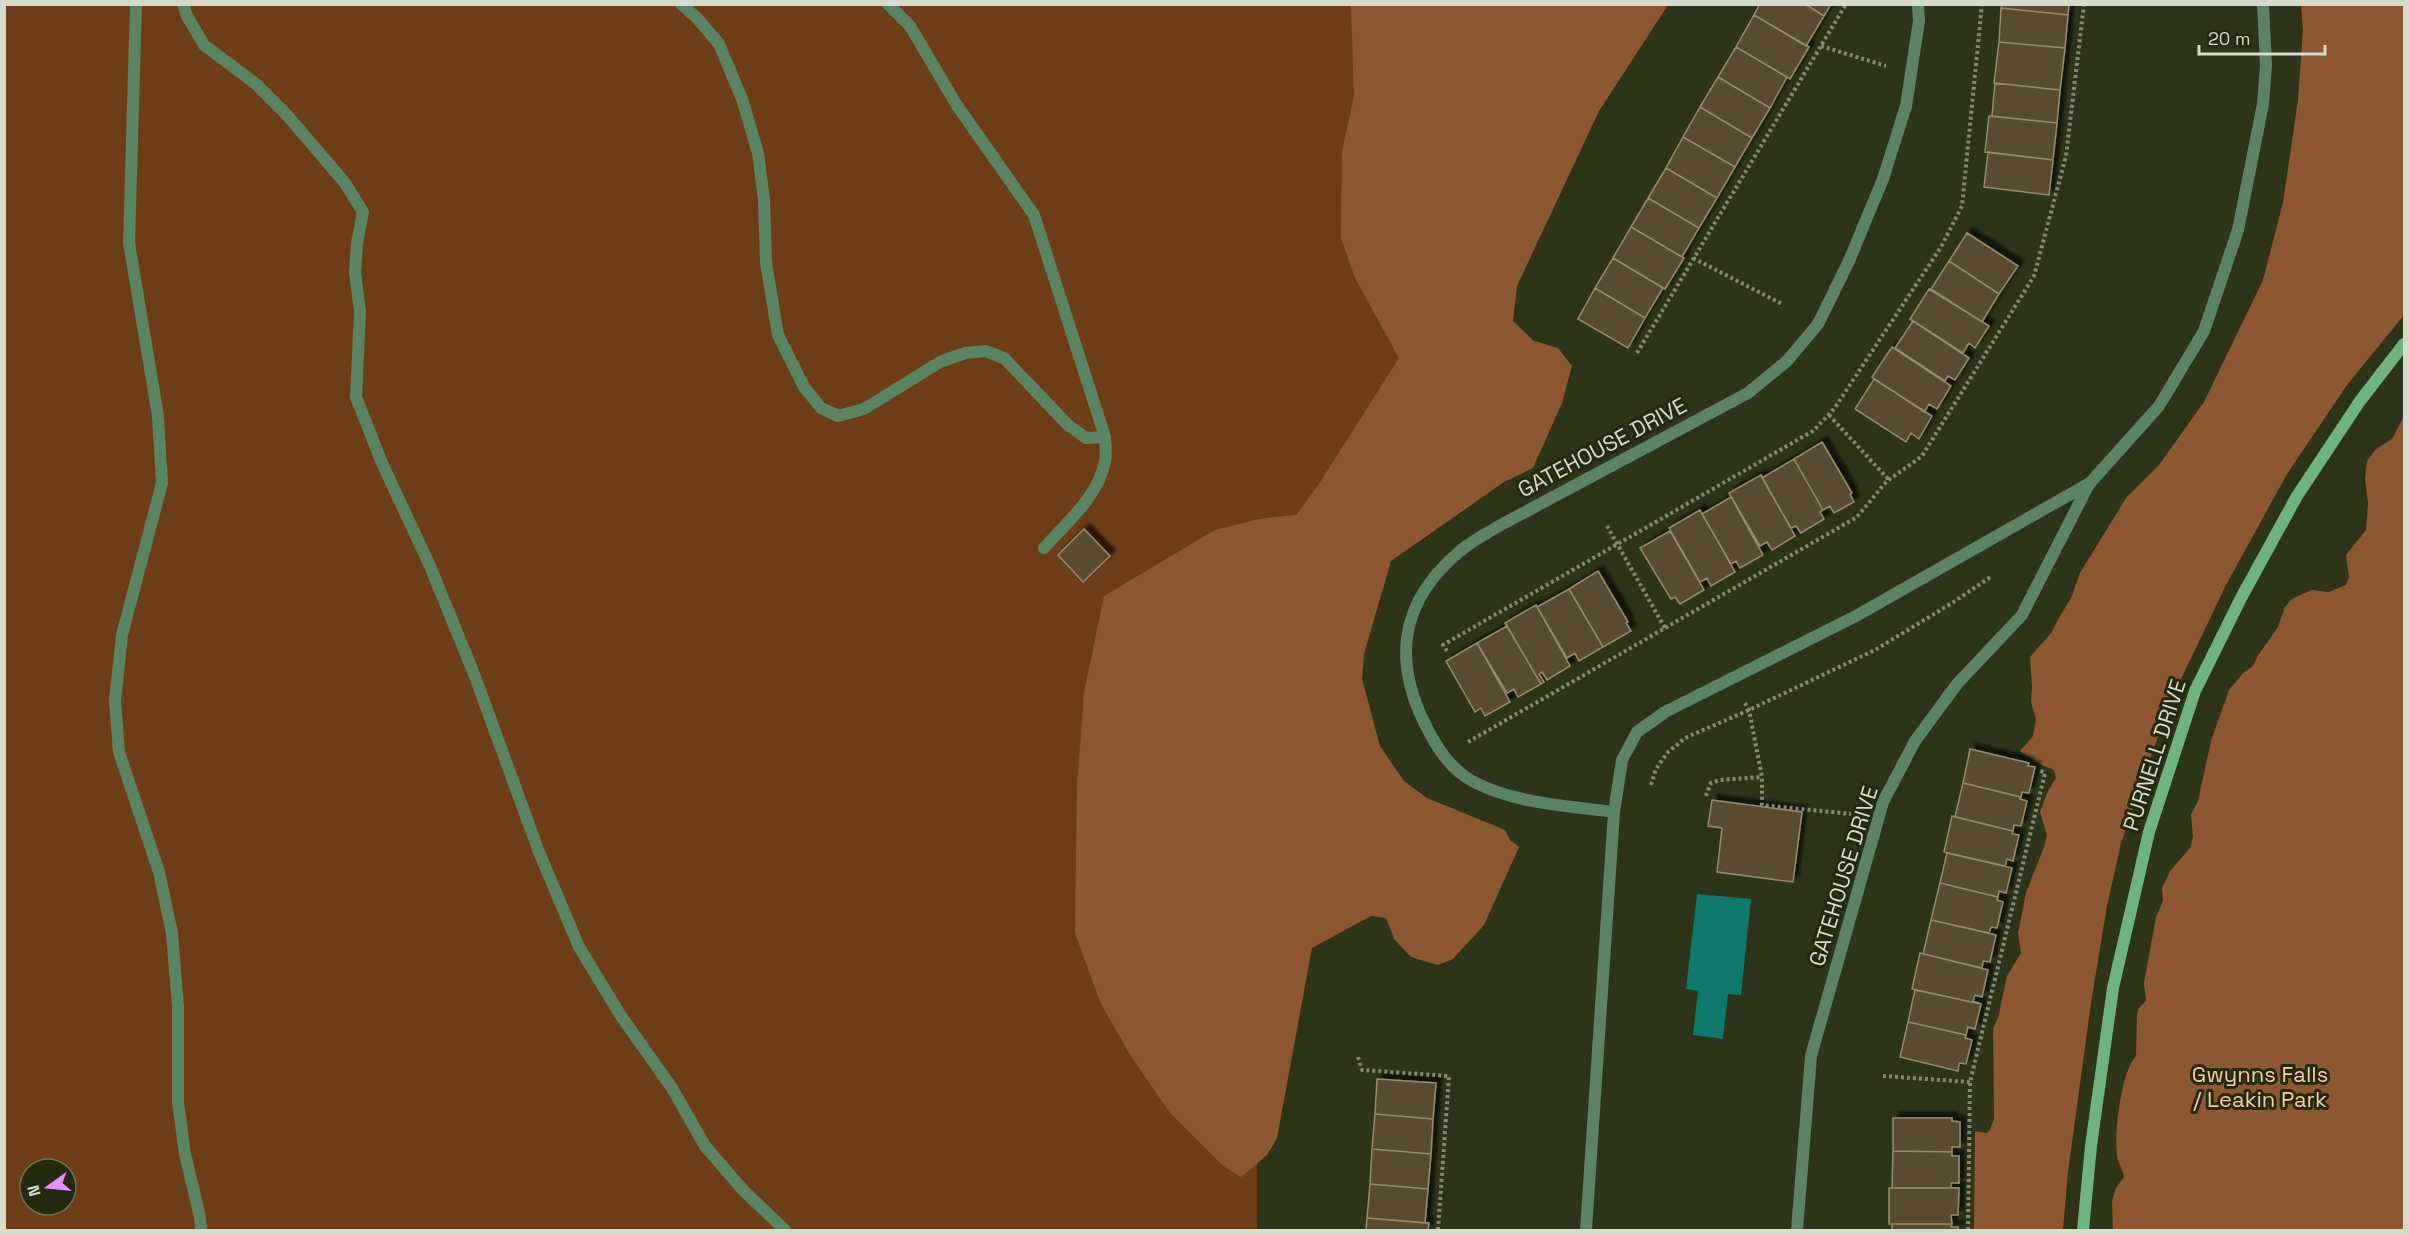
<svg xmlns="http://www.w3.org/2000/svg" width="2409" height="1235" font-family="'Space Grotesk',sans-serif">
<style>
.green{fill:#6d3d17;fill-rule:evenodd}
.forest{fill:#8d5831}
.water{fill:#0e786d}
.building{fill:#584c31;stroke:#978a6d;stroke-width:1.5;filter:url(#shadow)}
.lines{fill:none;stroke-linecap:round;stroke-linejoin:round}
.path{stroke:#848974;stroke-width:4;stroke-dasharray:3 3;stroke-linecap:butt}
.lane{stroke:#5a8464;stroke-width:12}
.street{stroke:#5a8464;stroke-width:12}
.secondary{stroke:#6fb381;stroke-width:12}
.labels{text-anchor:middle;stroke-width:6;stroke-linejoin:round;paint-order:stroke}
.street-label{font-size:22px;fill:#d7dbcb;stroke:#242a0f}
.park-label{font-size:22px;fill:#fac9a8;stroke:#242a0f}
</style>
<defs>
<filter id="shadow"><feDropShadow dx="5.5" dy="-5.5" stdDeviation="1.5" flood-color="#0009"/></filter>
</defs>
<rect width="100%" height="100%" fill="#2e3419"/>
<path class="green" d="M5,5H1641L1408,463L1285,930L1257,1167V1230H5ZM30,1169H66V1205H30Z"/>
<path class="forest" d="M1351,5H1668L1599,111L1517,286L1513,321L1534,341L1558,348L1572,366L1562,403L1533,468L1504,482L1391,561L1364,654L1362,679L1380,746L1404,781L1427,798L1505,830L1510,840L1519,847L1484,925L1453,959L1438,965L1411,957L1394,939L1386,918L1371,916L1312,948L1277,1138L1267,1155L1241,1177L1223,1166L1170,1113L1131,1056L1101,1004L1075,933L1077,786L1084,693L1104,596L1215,530L1259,519L1296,515L1317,487L1399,358L1355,278L1341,238L1342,150L1354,97Z
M2301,5H2404V315L2347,385L2287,474L2226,585L2170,702L2121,843L2107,906L2091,1003L2068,1172L2063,1230H1974L1975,1131L1986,1133L1990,1130L1994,1119L1993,1028L1998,1018L2007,976L2021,953L2018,933L2026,893L2044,847L2047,835L2040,812L2047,793L2056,778L2054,770L2039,764L2020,751L2033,736L2036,719L2031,702L2032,687L2030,657L2051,633L2059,618L2071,598L2080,573L2126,498L2159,465L2204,402L2263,280L2283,203L2298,100L2303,31Z
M2404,416V1230H2113L2112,1200L2116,1188L2124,1177C2123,1169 2117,1163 2117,1155C2114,1133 2121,1072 2136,1056L2137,1015L2138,1009L2146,1001L2144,983L2156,917L2163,901L2162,888L2170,871L2190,848L2193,837L2191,815L2198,801L2211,741L2229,690L2243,673L2253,666L2257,657L2278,627L2285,607L2292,599L2311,590L2329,592L2346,585L2349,577L2346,555L2366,530L2368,503L2365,478L2367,461L2376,449L2392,439Z"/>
<path class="water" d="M1697,894L1751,899L1741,995L1728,994L1723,1039L1693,1035L1698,991L1686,989Z"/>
<path class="building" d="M1760,4H1805L1824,16L1806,46L1754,15Z
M1805,4H1831L1824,16Z
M2002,4H2069L2068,15L2001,8Z
M2001,8L2068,15L2065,48L1999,42Z
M1754,15L1809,47L1790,79L1736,47Z
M1999,42L2065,48L2060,90L1994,83Z
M1736,47L1787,77L1770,108L1718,77Z
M1718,77L1770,108L1752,138L1700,107Z
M1995,83L2060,90L2057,123L1992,116Z
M1700,107L1752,138L1735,167L1683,137Z
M1989,116L2057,123L2053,160L1985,152Z
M1683,137L1735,167L1717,198L1666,168Z
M1988,152L2053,160L2049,195L1984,187Z
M1666,168L1717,198L1699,228L1648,198Z
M1648,198L1699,228L1682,257L1631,227Z
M1631,227L1684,258L1665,289L1613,258Z
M1967,233L2018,266L1999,294L1949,261Z
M1613,258L1663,288L1645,318L1595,288Z
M1949,261L1999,294L1982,322L1931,289Z
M1595,288L1645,318L1628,348L1578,319Z
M1929,289L1989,326L1975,348L1969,343L1963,353L1910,319Z
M1913,321L1969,358L1955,380L1948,376L1945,381L1895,348Z
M1892,347L1951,386L1937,409L1929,404L1924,412L1872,377Z
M1874,379L1932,416L1919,439L1911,433L1906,442L1855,409Z
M1822,442L1852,493L1850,494L1854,502L1834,513L1830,506L1823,510L1794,459Z
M1794,459L1823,510L1820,512L1824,519L1801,533L1796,526L1791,528L1762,478Z
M1761,475L1795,536L1772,550L1767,542L1760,546L1729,493Z
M1731,497L1763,555L1740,568L1736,561L1731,564L1702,514Z
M1700,510L1735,572L1711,586L1707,578L1700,582L1669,528Z
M1084,529L1110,556L1083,582L1058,555Z
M1670,531L1704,590L1680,604L1675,597L1671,599L1640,548Z
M1598,571L1628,622L1626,623L1631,631L1603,647L1569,589Z
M1569,589L1603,647L1579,661L1575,653L1567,658L1537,607Z
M1536,605L1570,666L1547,680L1542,672L1539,674L1544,682L1541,684L1505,623Z
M1507,626L1541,684L1518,697L1514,689L1507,693L1477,643Z
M1477,643L1510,702L1485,716L1481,708L1475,712L1446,661Z
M1970,749L2029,763L2028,766L2035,767L2029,793L2022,792L2021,797L1963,783Z
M1963,783L2021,797L2020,799L2027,801L2021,826L2014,825L2013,831L1955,817Z
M1712,800L1802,812L1793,882L1717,872L1722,828L1708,826Z
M1952,816L2013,831L2012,834L2019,835L2013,861L2007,859L2005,866L1944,852Z
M1947,853L2012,868L2006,893L1999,891L1998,897L1940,883Z
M1940,883L1998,897L1997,900L2003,902L1997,928L1991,927L1989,933L1931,920Z
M1931,920L1996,935L1990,962L1983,961L1982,968L1923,954Z
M1920,953L1988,970L1982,997L1975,995L1973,1001L1981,1004L1912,989Z
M1915,990L1981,1004L1975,1029L1968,1027L1966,1035L1908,1022Z
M1908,1022L1966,1035L1965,1038L1972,1040L1966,1064L1959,1063L1958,1071L1900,1057Z
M1377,1079L1436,1083L1433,1119L1375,1114Z
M1375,1114L1433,1119L1431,1154L1372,1149Z
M1893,1118H1952V1121L1960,1122V1147H1952V1152L1893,1151Z
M1372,1149L1431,1154L1428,1189L1370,1184Z
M1893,1151L1952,1152V1156H1959V1183H1951V1188H1892Z
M1370,1184L1428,1189L1425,1223L1367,1218Z
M1889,1188H1959L1958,1215H1951L1952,1224H1889Z
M1367,1218L1429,1223L1428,1230H1366Z
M1892,1224H1952L1951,1227H1958V1230H1892Z"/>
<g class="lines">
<path class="path" d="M1821,46L1886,66
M1693,258L1782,304
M1637,353L1846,4
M1829,415L1889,480
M1607,526L1665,628
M1447,651L1443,645L1813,431L1834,409L1941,247L1962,206L1982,4
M1745,703L1749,710L1762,777V805L1851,814
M1468,742L1857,517L1886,482L1922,456L2034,276L2066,156L2084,4
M1651,785L1656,769L1667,753L1685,738L1749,710L1875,650L1952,603L1992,576
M1706,796L1711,783L1720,780L1762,777
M1358,1057L1362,1070L1449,1076L1438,1230
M1883,1076L1970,1082
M1968,1230L1970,1082L2045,773L2039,770"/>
<path class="lane" d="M136,4L129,243L158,416L162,483L122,635L115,701L119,752L159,872L172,933L178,1007V1102L185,1154L200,1217L201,1230
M183,4L187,16L204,45L256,84L287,115L345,183L363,212L357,243L355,272L360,312L356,397L382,463L430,566L474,674L539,852L579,947L621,1016L672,1088L705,1146L743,1190L785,1230
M681,4L697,18L719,44L742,99L758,153L764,200L766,262L778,335L804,387L821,408L838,416L864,409L940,362L965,353L985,351L1004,358L1068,425L1086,438L1105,437
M888,4L910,26L956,104L1034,215L1105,437C1105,445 1107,453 1105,461C1099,496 1066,523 1044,548"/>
<path class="street" d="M1614,812C1569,806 1518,804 1476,783C1451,771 1436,747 1424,722C1392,656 1402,600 1459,552C1470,542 1484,535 1497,527L1748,393L1787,361L1818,324L1849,261L1883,179L1906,106L1919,21L1918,4
M1586,1230L1614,812L1622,760L1637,732L1665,712L1856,616L2090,483L2159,406L2204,331L2238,230L2263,104L2266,66L2263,4
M1797,1230L1811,1056L1883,802L1915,741L1957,684L2022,615L2089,484"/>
<path class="secondary" d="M2083,1230L2091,1146L2113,988L2149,832L2195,691L2241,598L2297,496L2360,401L2404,344"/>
</g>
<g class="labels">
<g class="street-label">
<text transform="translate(1602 447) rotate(-28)" y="8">GATEHOUSE DRIVE</text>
<text transform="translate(2154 755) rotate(-72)" y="8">PURNELL DRIVE</text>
<text transform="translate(1843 876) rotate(-73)" y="8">GATEHOUSE DRIVE</text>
</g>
<g class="park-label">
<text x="2260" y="1082">Gwynns Falls<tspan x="2260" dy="25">/ Leakin Park</tspan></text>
</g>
</g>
<rect width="2409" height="1235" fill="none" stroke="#d7dbcb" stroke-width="12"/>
<g transform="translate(48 1187) rotate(255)"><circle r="28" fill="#242a0f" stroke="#6c715a" stroke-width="1.5"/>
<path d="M0-4.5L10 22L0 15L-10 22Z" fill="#e88eff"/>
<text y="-9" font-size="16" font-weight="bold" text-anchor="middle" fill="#d7dbcb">N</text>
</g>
<path d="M2199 45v9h126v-9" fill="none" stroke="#d7dbcb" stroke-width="3"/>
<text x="2208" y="45" font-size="18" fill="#d7dbcb" stroke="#242a0f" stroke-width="4.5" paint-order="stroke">20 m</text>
</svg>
